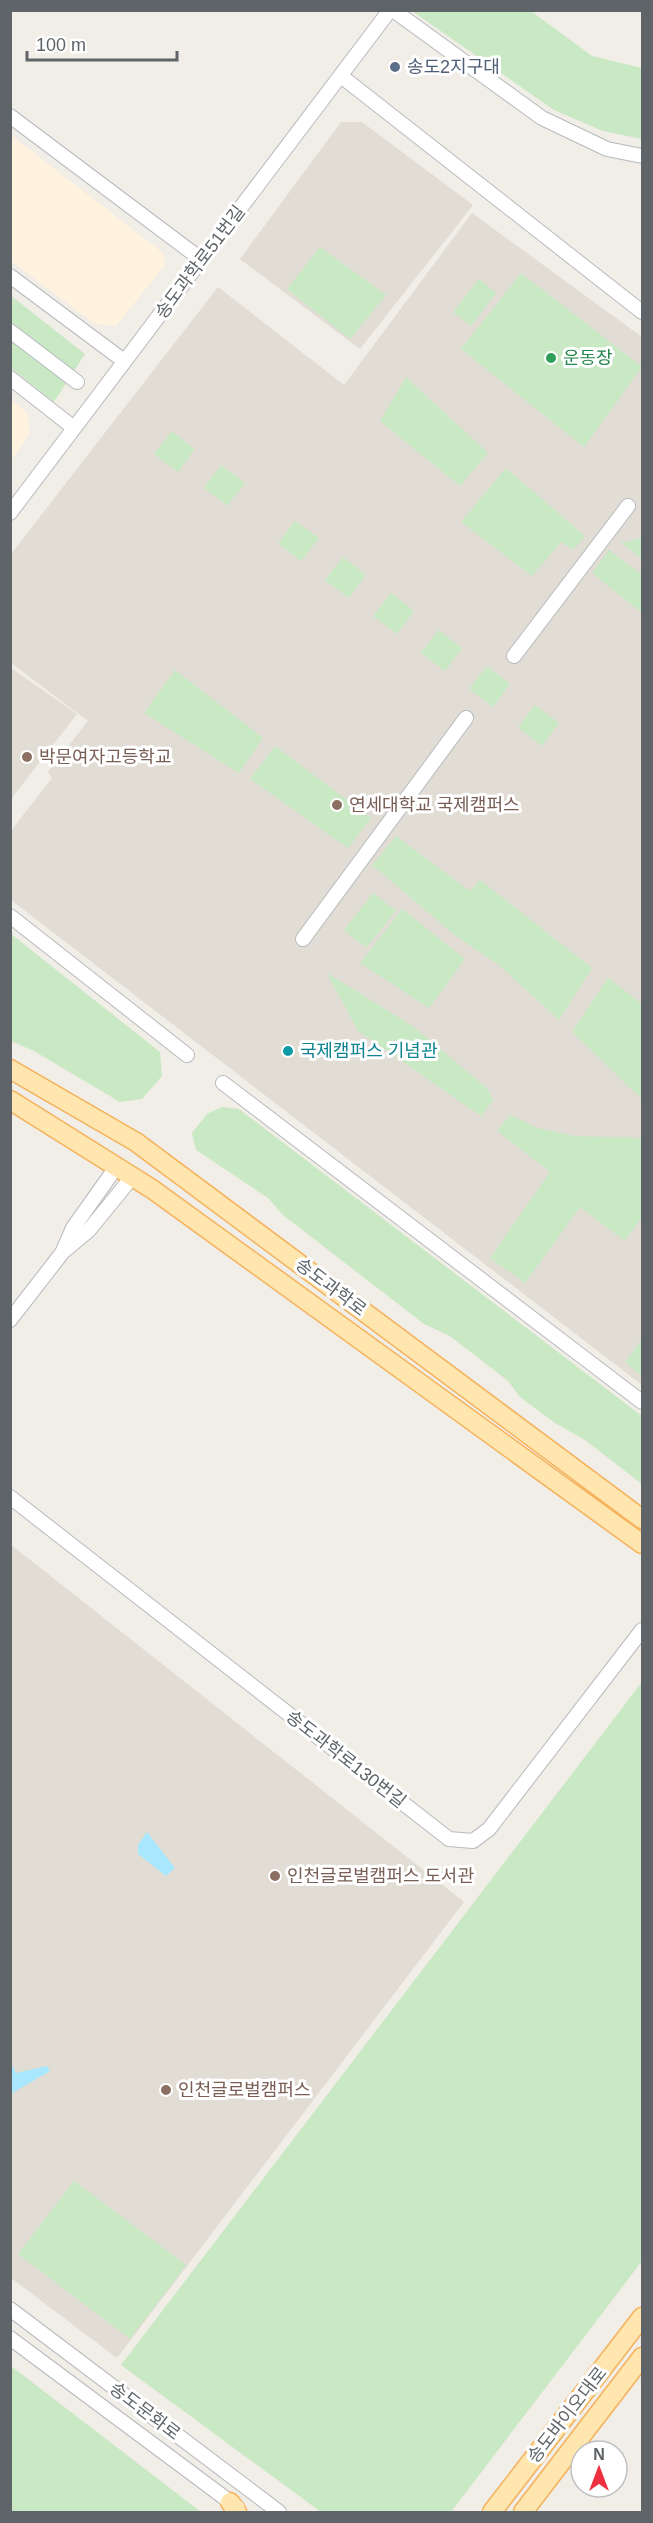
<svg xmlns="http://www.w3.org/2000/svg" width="653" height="2523" font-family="Arial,'Noto Sans KR',sans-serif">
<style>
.commercial{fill:#fff2de}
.education{fill:#e1ddd5}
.green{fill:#c9e8c4}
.water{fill:#a9e7ff}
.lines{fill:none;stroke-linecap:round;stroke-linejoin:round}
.minor-casing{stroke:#b7babe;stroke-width:16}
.major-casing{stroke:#f5b15c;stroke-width:21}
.minor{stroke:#fff;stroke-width:14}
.major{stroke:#ffe5ae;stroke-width:18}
.service-dot{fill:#5c6f8a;stroke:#fff;stroke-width:2}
.leisure-dot{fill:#2e9e5b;stroke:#fff;stroke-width:2}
.education-dot{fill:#8d6e63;stroke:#fff;stroke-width:2}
.culture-dot{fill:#0f9aa8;stroke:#fff;stroke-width:2}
.labels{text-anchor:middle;stroke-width:6;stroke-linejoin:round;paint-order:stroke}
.service-label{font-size:18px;fill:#4e5e75;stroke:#fff;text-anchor:start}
.street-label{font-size:18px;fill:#5e6468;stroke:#fff}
.leisure-label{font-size:18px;fill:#27864d;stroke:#fff;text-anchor:start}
.education-label{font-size:18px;fill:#785e54;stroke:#fff;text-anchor:start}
.culture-label{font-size:18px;fill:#0d838f;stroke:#fff;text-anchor:start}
</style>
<rect width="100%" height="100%" fill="#f1ede7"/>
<path class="commercial" d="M11,135L163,253L165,265L116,326L95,324L11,261Z
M11,399L27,412L30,432L11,462Z"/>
<path class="education" d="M341,122H362L473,205L360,349L240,259Z
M472,213L642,337V1385L11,900L10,832L52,778L48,772L88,721L11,663V554L218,287L344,385Z
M11,668L77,714L11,799Z
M10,1544L464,1902L117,2358L11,2278Z"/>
<path class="green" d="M412,11H531L592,56L642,68V139L603,131L554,110Z
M320,247L386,295L350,339L287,289Z
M521,273L642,367L584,447L461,349Z
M479,279L496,293L471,326L453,312Z
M10,295L85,354L54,402L11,368Z
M406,377L488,453L460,486L380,421Z
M172,431L195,449L178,472L154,454Z
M221,465L245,483L227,506L204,488Z
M506,468L585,536L573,550L561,542L532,576L461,522Z
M295,521L319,538L301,561L278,544Z
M642,538V559L621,543Z
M609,550L642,575V613L592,573Z
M343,557L366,575L349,598L325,580Z
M391,593L414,611L397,634L373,616Z
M438,630L462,648L445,671L421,653Z
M487,666L510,684L493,707L469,689Z
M175,670L263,738L239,773L144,713Z
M535,705L559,723L542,746L518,728Z
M275,746L371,818L348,848L250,779Z
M396,836L470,891L480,880L592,968L559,1020L499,965L456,936L372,865Z
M373,893L396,911L366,948L344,930Z
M402,909L465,959L429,1008L360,963Z
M11,934L160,1052L162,1076L142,1099L120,1102L34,1051L11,1041Z
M327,973L414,1027L487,1088L493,1100L481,1116L358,1031Z
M608,978L642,1004V1099L572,1032Z
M222,1107L239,1109L642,1416V1484L585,1440L555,1423L520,1397L508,1381L450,1336L424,1324L283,1215L268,1198L196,1150L192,1133L207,1114Z
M510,1115L538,1128L574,1136L642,1138V1217L625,1241L580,1207L525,1283L490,1258L550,1172L497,1131Z
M642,1339V1376L625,1362Z
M642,1682V2261L451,2512H321L121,2365Z
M74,2181L186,2265L130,2339L18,2254Z
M11,2366L201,2512H11Z"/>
<path class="water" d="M147,1832L175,1868L166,1876L138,1854V1845Z
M11,2063L16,2073L47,2066L50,2071L12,2093Z"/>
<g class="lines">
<g class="minor-casing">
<path id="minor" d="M393,10L542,118L607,149L642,156
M341,76L642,312
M10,116L202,260
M10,276L124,361
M10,331L77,382
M10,378L74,428
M10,513L390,10
M514,656L628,506
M10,916L187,1055
M303,939L466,718
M223,1083L642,1402
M65,1250L89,1230L133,1176
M10,1320L62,1253L73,1228L117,1166
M10,1497L449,1839L473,1841L489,1829L642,1630
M10,2309L279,2512
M10,2338L237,2507"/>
</g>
<g class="major-casing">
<path id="major" d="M10,1069L136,1142L642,1519
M10,1100L152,1189L642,1544
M230,2502L237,2512
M492,2512L642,2317
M523,2512L642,2357"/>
</g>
<use href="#minor" class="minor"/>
<use href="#major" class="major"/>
</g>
<circle class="service-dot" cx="395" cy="67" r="6"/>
<circle class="leisure-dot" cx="551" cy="358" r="6"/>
<g class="education-dot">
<circle cx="27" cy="757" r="6"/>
<circle cx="337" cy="805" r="6"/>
<circle cx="275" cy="1876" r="6"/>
<circle cx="166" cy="2090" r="6"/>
</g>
<circle class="culture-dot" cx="288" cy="1051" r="6"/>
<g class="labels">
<g class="service-label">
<text x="407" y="73">송도2지구대</text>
</g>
<g class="street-label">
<text transform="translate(200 262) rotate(-53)" y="6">송도과학로51번길</text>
<text transform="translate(331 1287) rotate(37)" y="6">송도과학로</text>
<text transform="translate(346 1759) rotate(38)" y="6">송도과학로130번길</text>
<text transform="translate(145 2411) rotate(37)" y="6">송도문화로</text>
<text transform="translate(567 2415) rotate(-52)" y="6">송도바이오대로</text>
</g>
<g class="leisure-label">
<text x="563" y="364">운동장</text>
</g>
<g class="education-label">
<text x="39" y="763">박문여자고등학교</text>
<text x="349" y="811">연세대학교 국제캠퍼스</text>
<text x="287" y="1882">인천글로벌캠퍼스 도서관</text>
<text x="178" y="2096">인천글로벌캠퍼스</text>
</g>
<g class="culture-label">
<text x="300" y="1057">국제캠퍼스 기념관</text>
</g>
</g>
<rect width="653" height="2523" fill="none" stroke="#5e6468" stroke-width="24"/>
<g transform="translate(599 2469)"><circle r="28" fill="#ffffff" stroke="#bfc1c3" stroke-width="1.5"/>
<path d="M0-4.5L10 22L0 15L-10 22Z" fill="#ed3141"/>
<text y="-9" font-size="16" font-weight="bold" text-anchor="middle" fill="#5e6468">N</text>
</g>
<path d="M27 51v9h150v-9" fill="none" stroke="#5e6468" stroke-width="3"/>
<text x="36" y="51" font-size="18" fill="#5e6468" stroke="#ffffff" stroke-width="4.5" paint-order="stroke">100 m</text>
</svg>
